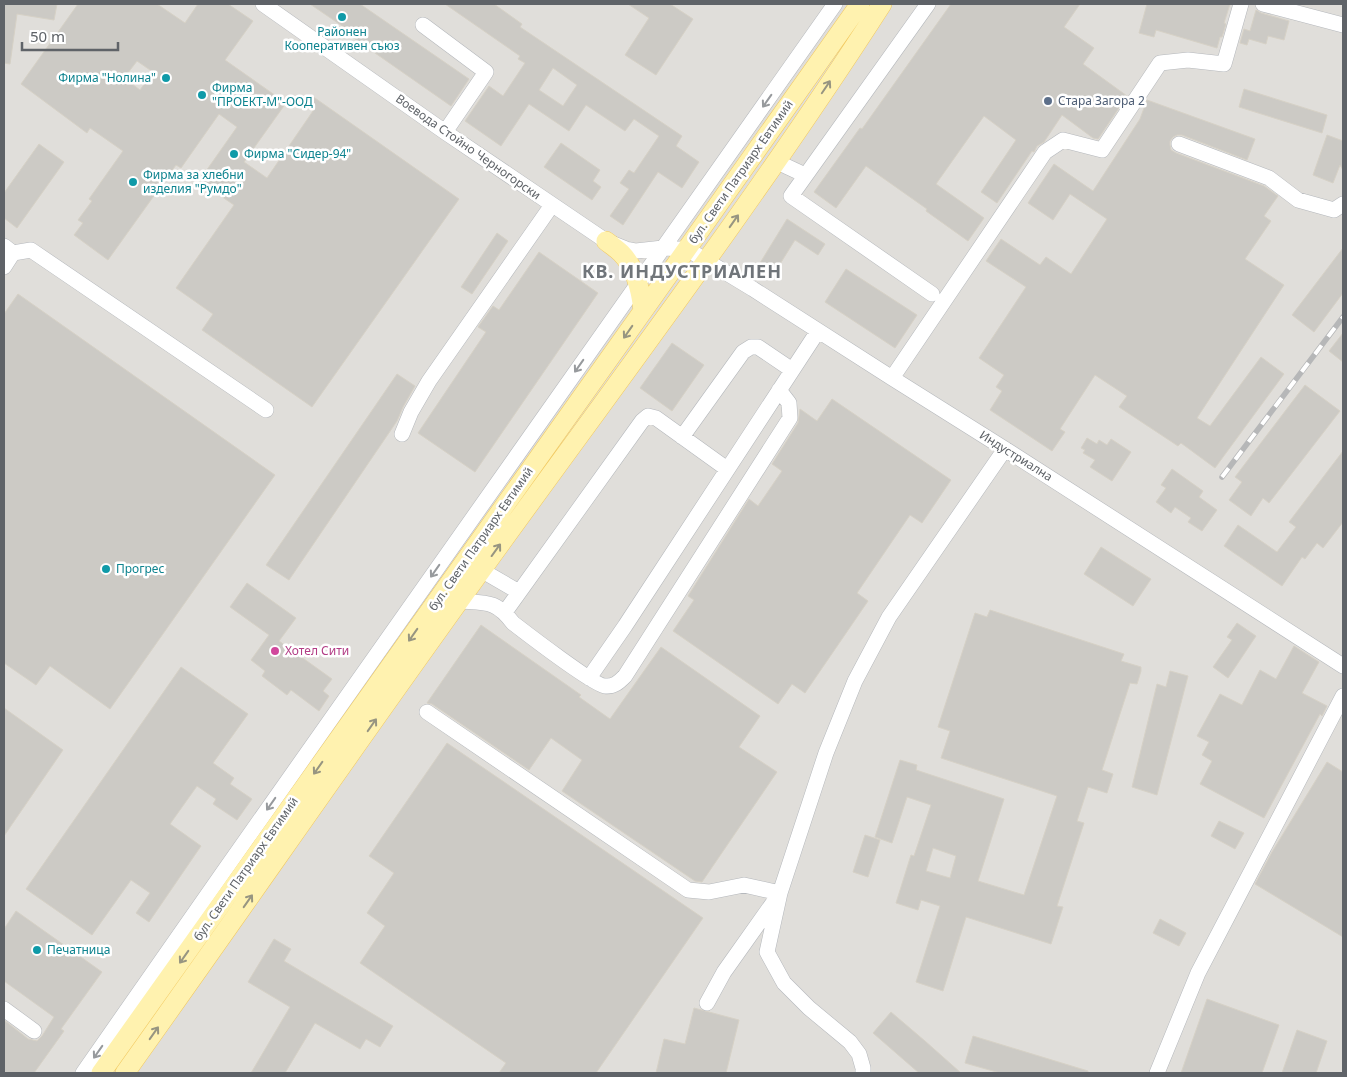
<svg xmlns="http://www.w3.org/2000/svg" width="1347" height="1077" font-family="'Noto Sans',sans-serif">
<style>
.industrial{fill:#e0deda}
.building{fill:#cccac5;stroke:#d6d1c6;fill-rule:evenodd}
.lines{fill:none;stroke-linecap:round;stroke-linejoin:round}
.minor-casing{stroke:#b5b8bc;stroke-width:16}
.major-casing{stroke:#f2c960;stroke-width:20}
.minor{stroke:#fff;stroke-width:15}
.major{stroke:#fff2af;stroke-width:19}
.rail-casing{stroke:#b6b7b8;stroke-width:5.5}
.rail{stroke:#fff;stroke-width:4;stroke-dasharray:11;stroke-linecap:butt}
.oneway{stroke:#979581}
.oneway2{stroke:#979a9d}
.culture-dot{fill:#0f9aa8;stroke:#fff;stroke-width:2}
.service-dot{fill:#5c6f8a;stroke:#fff;stroke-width:2}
.hotel-dot{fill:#d1479c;stroke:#fff;stroke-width:2}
.labels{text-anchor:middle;stroke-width:5;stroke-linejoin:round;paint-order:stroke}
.culture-label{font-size:12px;fill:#0d838f;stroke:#fff;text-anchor:start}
.service-label{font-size:12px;fill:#4e5e75;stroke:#fff;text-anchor:start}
.street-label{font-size:12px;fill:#5f6368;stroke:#fff}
.hotel-label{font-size:12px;fill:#b23c85;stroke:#fff;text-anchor:start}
.district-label{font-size:18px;font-weight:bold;letter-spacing:1px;fill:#70757a;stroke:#fff}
</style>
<rect width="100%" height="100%" fill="#f1efe8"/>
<path class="industrial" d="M4,4H1343V1073H4Z"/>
<path class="building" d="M4,4H57L54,20L17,14L10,64L4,63Z
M78,4H157L185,23L198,4H228L253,21L225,60L286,103L244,162L267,178L313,111L306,106L312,96L459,199L312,407L202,330L213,314L176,288L234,205L199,181L237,127L219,114L181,168L176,165L108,260L74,235L83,223L78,220L92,201L89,199L123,151L90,128L87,133L21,84ZM137,61L153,72L140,90L124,78Z
M310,4H360L469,79L451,106L355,39L357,36Z
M445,4H494L522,24L520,27L682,136L676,146L699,162L682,188L658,172L623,225L610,216L629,189L620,183L629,170L634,173L659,136L634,119L625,131L586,105L569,131L529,104L501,146L465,121L489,86L503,96L525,63L518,59L520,56ZM553,68L577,85L563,106L539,90Z
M628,4H670L693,19L656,75L625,55L649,18Z
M951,4H1080L1064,27L1094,48L1083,64L1127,96L1098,139L1093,138L1062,115L1044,142L1037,146L1034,152L1032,151L997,203L981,192L1016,140L984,116L936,184L984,218L968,241L926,211L927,209L866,166L836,208L814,192L860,128L862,129Z
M1147,4H1230L1224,23L1226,24L1222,37H1220L1217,48L1156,30L1154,37L1139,33Z
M1256,10L1261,13L1289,21L1284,40L1268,36L1266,44L1249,39L1247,45L1240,43L1244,29L1250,31Z
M1244,89L1327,115L1322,133L1239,107Z
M1147,100L1255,139L1247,160L1182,135H1177L1173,137L1170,141V145L1171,150L1176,153L1264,186L1278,196L1264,216L1271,221L1245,259L1284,285L1197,418L1210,426L1261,357L1284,374L1215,468L1181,443L1178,446L1119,407L1127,396L1095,375L1060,429L1065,432L1052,451L990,410L1002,391L996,387L1004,375L979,358L1026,287L986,261L1001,239L1040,265L1046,257L1071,274L1107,219L1070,194L1053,220L1028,203L1054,164L1093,191L1140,119Z
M1327,135L1343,141V170L1340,165L1333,183L1313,175Z
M561,143L600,170L593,181L601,187L592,200L544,167Z
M39,144L64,162L17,228L4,218V193Z
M787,219L825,244L818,255L795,240L775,272L760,263Z
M497,233L508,241L472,294L461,287Z
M1343,248V293L1314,332L1292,315Z
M539,252L598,293L475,472L418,433L486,332L478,327L493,306L499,310Z
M846,269L917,315L895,348L825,302Z
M18,294L275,475L110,709L50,666L36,685L4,663V314Z
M1343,333V362L1329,351Z
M672,343L704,365L672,411L640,388Z
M397,374L415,386L403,407L397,421L289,580L266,565Z
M1305,385L1340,411L1269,503L1263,498L1251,516L1229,500L1242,482L1235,477Z
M832,399L951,480L922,523L910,515L857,593L868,601L805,693L792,684L778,704L673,631L694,600L688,596L749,499L758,506L782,471L772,464L798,423L800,409L817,421Z
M1087,438L1097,444L1099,440L1107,445L1111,439L1131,452L1112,481L1090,467L1095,460L1083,453L1085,450L1081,448Z
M1343,451V522L1323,548L1317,543L1305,559L1302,557L1282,586L1224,546L1238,525L1277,552L1296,527L1289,522Z
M1172,469L1203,491L1199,497L1217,510L1202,531L1188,522L1191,518L1175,507L1171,513L1156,502L1166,488L1161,485Z
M1101,547L1151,579L1133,606L1084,574Z
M247,583L296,618L279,641L332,679L323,691L329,696L319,711L291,690L287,695L262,676L265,671L251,660L269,635L230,607Z
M990,610L1124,654L1121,661L1141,667V671L1137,684L1130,683L1102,770L1113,774L1107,793L1088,787L1077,821L1084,823L1057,906L1063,907L1051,944L966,917L943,991L916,982L940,906L921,900L918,910L896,903L911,855L914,856L931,805L907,797L892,843L875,837L900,760L917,765L916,770L1004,799L978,881L1024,895L1057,796L941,758L950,731L938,727L975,613L987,617ZM933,848L956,856L950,878L926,871Z
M1237,623L1256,636L1228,678L1213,667L1232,640L1227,637Z
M481,625L581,695L579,697L610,719L661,647L760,716L739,747L777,772L702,882L695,881L562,791L582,760L551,738L529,770L432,704L427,703Z
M1294,646L1319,662L1302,693L1327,706L1322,716L1320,714L1264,818L1200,784L1212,761L1202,755L1209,742L1197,736L1220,694L1242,705L1260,670L1276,679Z
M181,667L248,714L213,763L234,778L230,784L252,799L237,820L213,804L216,799L197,786L170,824L201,846L149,922L136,913L150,893L131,880L92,935L26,889Z
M1170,671L1188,676L1157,795L1132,787L1157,684L1166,687Z
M4,708L63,750L4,836Z
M447,743L703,918L596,1073H499L506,1063L360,963L385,926L367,913L394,873L369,856Z
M1327,762L1343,772V937L1255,884L1272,852Z
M1219,821L1244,833L1235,849L1211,836Z
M865,835L880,840L868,877L853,872Z
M16,911L102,972L61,1029L64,1031L34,1073H4V1020L28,1039L37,1041L42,1036L54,1017L4,981V929Z
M1160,919L1186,933L1179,946L1153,933Z
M274,939L291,949L284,961L393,1026L380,1047L366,1039L360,1049L315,1023L285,1073H251L290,1007L248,982Z
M1207,999L1279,1025L1262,1073H1181Z
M694,1008L739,1020L726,1073H656L664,1039L685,1044Z
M891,1012L925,1041L961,1073H919L873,1033Z
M1297,1030L1327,1041L1316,1073H1282Z
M973,1036L1088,1071V1073H1000L965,1063Z"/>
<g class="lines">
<g class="minor-casing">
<path id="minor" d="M263,4L445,132L606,241L626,249L636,251L663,248L687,249L753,289L892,378L1005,449L1343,666
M928,4L791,196L932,294
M1263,4L1343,25
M423,25L486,72L445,132
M1179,144L1269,178L1298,200L1334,210L1343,204
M775,161L805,175
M4,246L13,253L4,267
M13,253L31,250L266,410
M892,378L1045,152L1063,140L1102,150L1160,63L1188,60L1224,64L1241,4
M402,434L411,412L429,381L552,205
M682,437L743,352L751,347H758L792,370
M481,570L519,592
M459,601C486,603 496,600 513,623C526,633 595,686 605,686C614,687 619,682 625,676L790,418L789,403L779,390
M505,612L642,421L648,416L656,418L727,469
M589,678L625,626L818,331
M427,712L688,890L709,892L744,885L780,893L724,972L707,1003
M4,1009L34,1031
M83,1073L224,871L835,4
M863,1073V1068L859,1054L850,1042L809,1008L784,983L767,952L780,893L826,753L855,681L889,617L1005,449
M1157,1073L1198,973L1343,696"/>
</g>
<g class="major-casing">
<path id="major" d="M606,241C611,245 617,249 621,253C636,268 641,291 643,311
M101,1073L643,311L860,4
M125,1073C245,905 362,735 483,568C618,381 757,198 882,4"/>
</g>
<use href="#minor" class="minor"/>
<use href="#major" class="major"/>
<g class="rail-casing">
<path id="rail" d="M1222,477L1343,317"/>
</g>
<use href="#rail" class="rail"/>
</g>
<defs><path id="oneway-shaft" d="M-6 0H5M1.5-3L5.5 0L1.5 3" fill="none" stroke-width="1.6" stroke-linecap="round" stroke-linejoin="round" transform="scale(1.25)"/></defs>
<g class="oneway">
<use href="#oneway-shaft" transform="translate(826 87) rotate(-56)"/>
<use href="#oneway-shaft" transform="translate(734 221) rotate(-55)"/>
<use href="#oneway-shaft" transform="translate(628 332) rotate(125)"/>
<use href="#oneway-shaft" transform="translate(496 550) rotate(-54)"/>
<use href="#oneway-shaft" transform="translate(413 635) rotate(125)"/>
<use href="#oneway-shaft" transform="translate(372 725) rotate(-55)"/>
<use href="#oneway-shaft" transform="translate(318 768) rotate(125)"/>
<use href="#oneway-shaft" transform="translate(248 901) rotate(-55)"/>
<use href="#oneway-shaft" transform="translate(184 957) rotate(125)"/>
<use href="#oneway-shaft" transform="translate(154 1033) rotate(-55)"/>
</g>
<g class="oneway2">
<use href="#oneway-shaft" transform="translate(767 101) rotate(125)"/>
<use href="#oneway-shaft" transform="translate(579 366) rotate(125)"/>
<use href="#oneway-shaft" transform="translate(435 571) rotate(125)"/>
<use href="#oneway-shaft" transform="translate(271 804) rotate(125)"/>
<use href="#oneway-shaft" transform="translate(98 1052) rotate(125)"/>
</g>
<g class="culture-dot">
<circle cx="342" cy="17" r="5"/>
<circle cx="166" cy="78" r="5"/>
<circle cx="202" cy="95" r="5"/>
<circle cx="234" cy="154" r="5"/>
<circle cx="133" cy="182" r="5"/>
<circle cx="106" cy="569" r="5"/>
<circle cx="37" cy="950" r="5"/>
</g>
<circle class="service-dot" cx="1048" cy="101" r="5"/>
<circle class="hotel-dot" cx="275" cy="651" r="5"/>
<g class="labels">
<g class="culture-label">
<text x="342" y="36" text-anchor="middle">Районен<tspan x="342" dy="14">Кооперативен съюз</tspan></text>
<text x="156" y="82" text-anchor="end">Фирма "Нолина"</text>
<text x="212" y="92">Фирма<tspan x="212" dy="14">"ПРОЕКТ-М"-ООД</tspan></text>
<text x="244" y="158">Фирма "Сидер-94"</text>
<text x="143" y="179">Фирма за хлебни<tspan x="143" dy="14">изделия "Румдо"</tspan></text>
<text x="116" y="573">Прогрес</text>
<text x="47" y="954">Печатница</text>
</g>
<g class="service-label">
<text x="1058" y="105">Стара Загора 2</text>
</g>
<g class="street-label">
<text transform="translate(468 147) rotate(35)" y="4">Воевода Стойно Черногорски</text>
<text transform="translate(741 172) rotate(-55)" y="4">бул. Свети Патриарх Евтимий</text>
<text transform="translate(1016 456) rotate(32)" y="4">Индустриална</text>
<text transform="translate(481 539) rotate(-55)" y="4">бул. Свети Патриарх Евтимий</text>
<text transform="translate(246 869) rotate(-55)" y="4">бул. Свети Патриарх Евтимий</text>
</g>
<g class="hotel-label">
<text x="285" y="655">Хотел Сити</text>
</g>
<g class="district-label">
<text x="682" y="278">КВ. ИНДУСТРИАЛЕН</text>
</g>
</g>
<rect width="1347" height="1077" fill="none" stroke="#5f6368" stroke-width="10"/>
<path d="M22 42v8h96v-8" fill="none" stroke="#5f6368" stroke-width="2.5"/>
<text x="30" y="42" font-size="15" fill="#5f6368" stroke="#ffffff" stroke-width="4" paint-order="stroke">50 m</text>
</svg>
